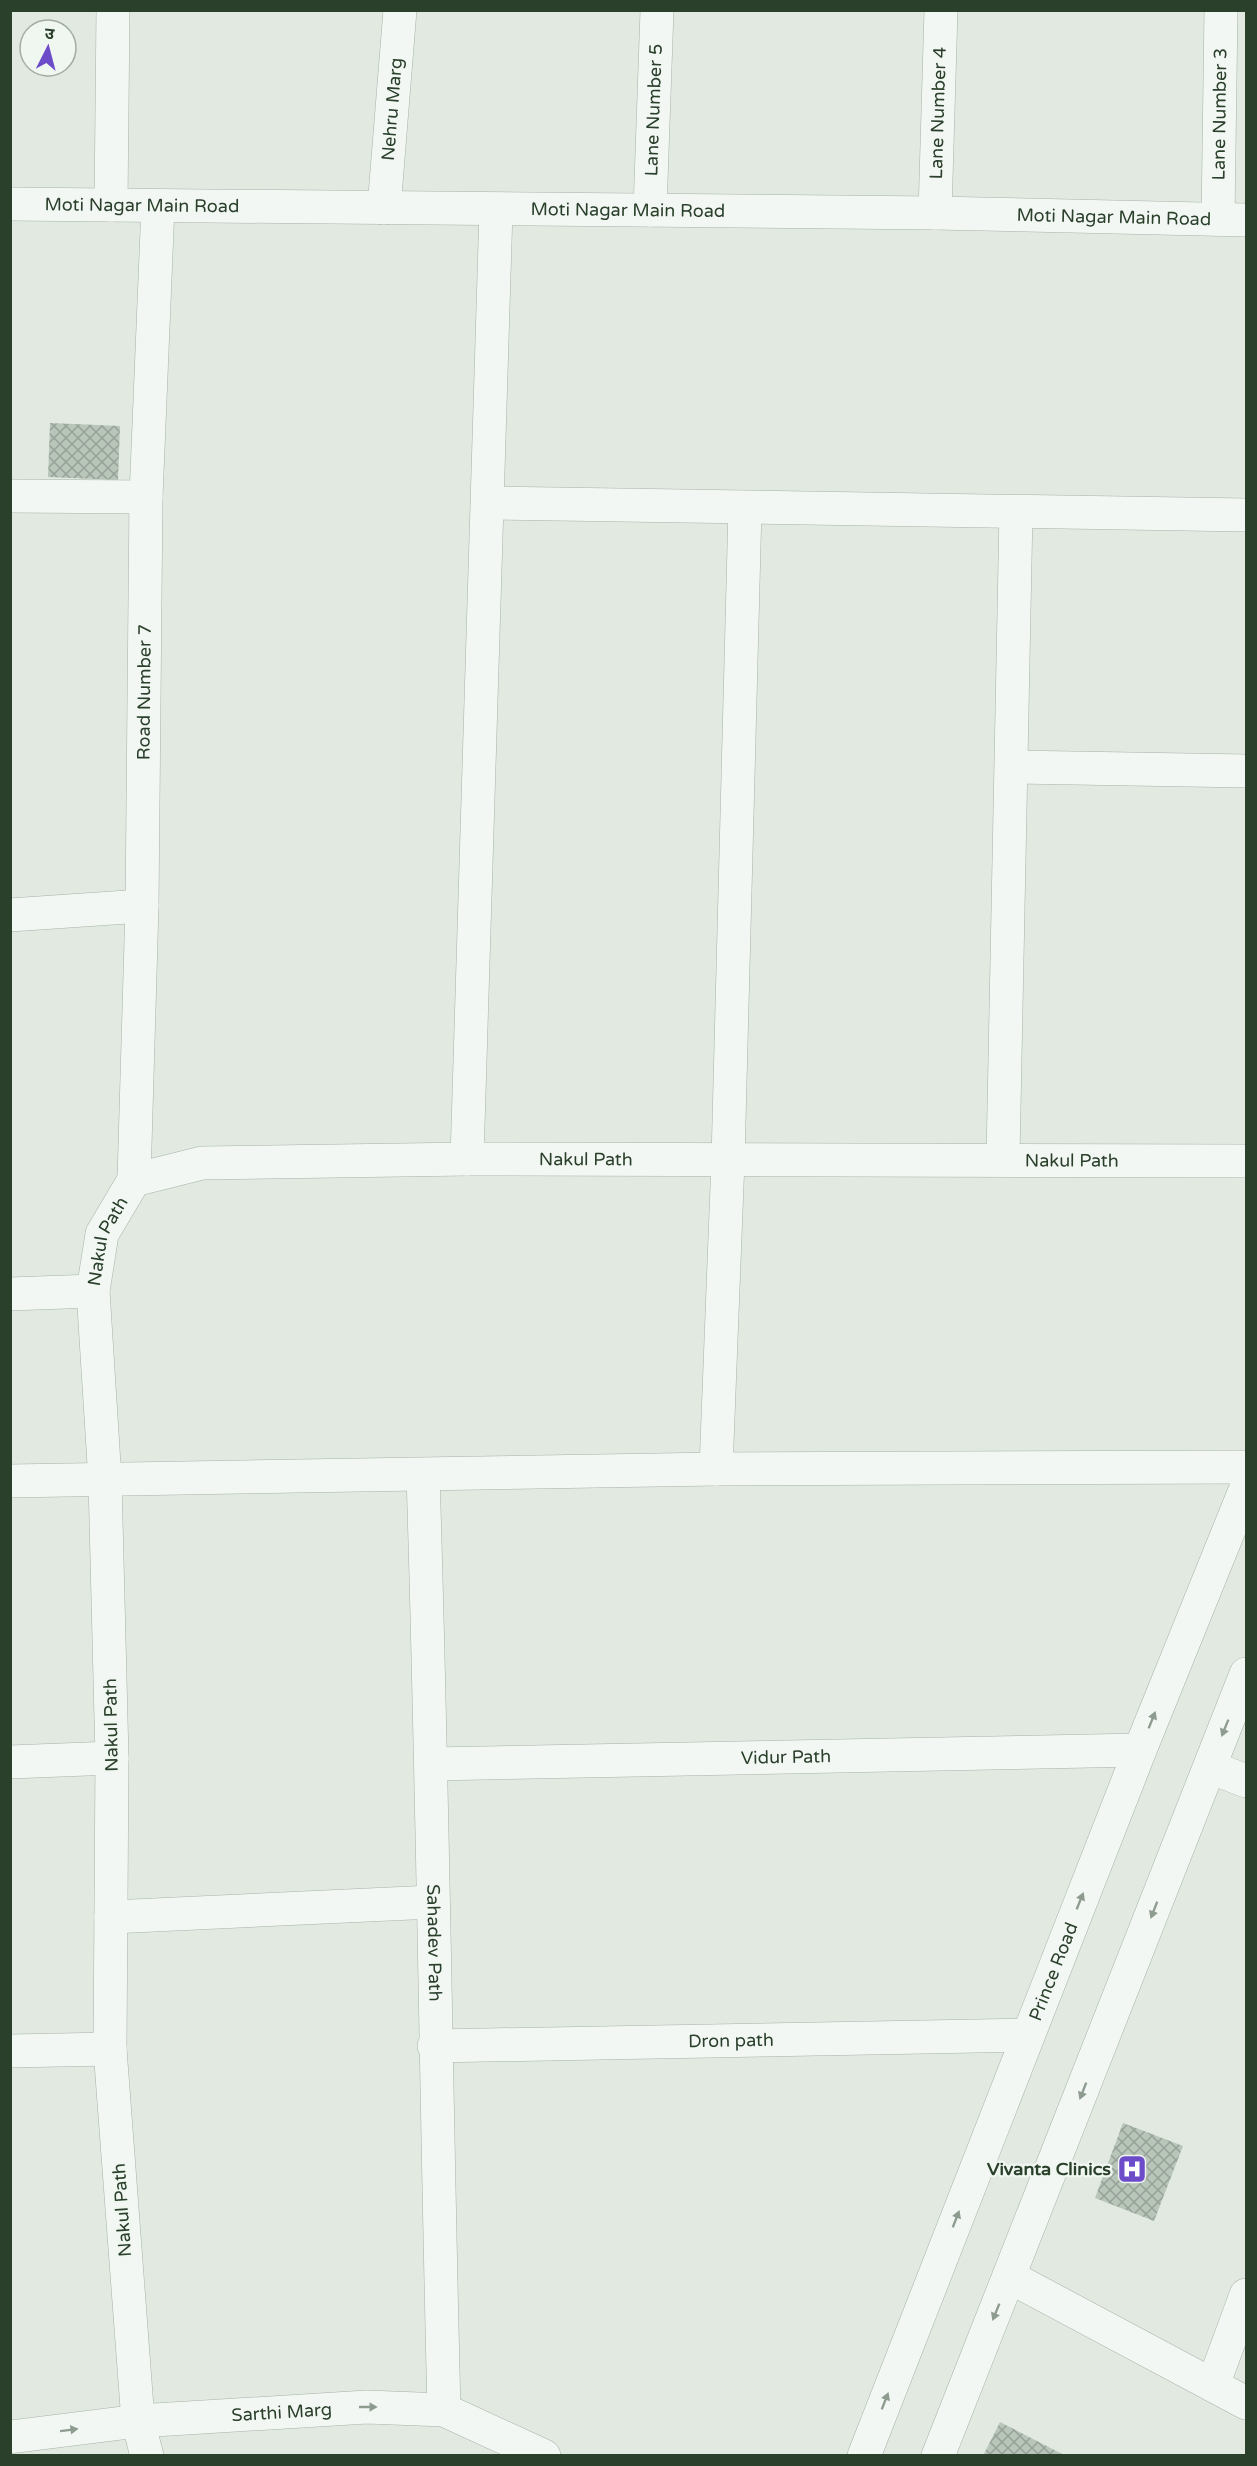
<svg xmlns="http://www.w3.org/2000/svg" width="1257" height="2466" font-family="'Varela Round','Noto Sans Devanagari',sans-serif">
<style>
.building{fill:url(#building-cross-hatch)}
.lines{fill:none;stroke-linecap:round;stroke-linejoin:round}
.minor-casing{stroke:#a6b3a7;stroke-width:34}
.minor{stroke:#f3f7f4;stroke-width:33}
.oneway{fill:#8e9c90}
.labels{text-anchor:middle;stroke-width:4.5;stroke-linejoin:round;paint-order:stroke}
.street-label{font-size:18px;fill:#2a402b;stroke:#f0f6f0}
.poi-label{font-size:18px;font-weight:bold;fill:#2a402b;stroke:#f0f6f0;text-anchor:end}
</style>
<defs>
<pattern id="building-cross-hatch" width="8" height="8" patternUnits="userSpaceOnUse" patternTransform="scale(1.5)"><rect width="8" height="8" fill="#b8c5b9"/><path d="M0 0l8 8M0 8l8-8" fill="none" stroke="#96a197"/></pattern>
</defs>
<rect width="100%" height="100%" fill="#e1e9e1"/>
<path class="building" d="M50,423L120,426L118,480L48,477Z
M1123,2123L1183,2146L1154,2221L1095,2198Z
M1000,2422L1066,2456H983Z"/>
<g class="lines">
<g class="minor-casing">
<g id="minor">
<path id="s1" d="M10,204L935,213L1246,220"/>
<path d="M111,205L113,10"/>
<path id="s2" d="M384,208L400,10"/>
<path id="s3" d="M650,210L657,10"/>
<path id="s4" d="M935,213L941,10"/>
<path id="s5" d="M1218,219L1221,10"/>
<path d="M10,496L146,497"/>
<path d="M488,503L1246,515"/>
<path d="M1012,767L1246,771"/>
<path d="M10,915L142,906"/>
<path d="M1003,1158L1016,512"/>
<path d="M467,1159L496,210"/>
<path id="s6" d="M134,1180L142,906L146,497L158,206"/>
<path d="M10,1294L93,1291"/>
<path d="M716,1469L728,1160L745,508"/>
<path id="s7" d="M423,1475C433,1787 436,2098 444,2410"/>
<path d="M10,1481L716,1469L1246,1467"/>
<path d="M10,1762L112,1758"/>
<path id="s8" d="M432,1764L1140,1750"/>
<path d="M1210,1767L1246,1781"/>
<path d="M111,1917L433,1902"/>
<path id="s9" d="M434,2046L1028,2035"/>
<path d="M10,2051L110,2049"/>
<path d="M1010,2277L1246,2403"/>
<path d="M1213,2385L1246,2295"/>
<path id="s10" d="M10,2437L138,2421L367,2407L444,2410L544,2456"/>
<path id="s11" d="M147,2456L138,2421L110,2049L112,1758L105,1480L93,1291L102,1234L134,1180L202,1163L467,1159L1246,1161"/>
<path id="s12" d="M864,2456L1140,1750L1246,1488"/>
<path d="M938,2456L1246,1674"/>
</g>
</g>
<use href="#minor" class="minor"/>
</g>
<defs><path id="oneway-solid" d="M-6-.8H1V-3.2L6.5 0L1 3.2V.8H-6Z" transform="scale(1.5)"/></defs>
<g class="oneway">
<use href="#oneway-solid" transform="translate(1152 1720) rotate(-68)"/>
<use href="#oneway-solid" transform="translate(1225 1728) rotate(112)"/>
<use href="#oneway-solid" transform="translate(1080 1901) rotate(-68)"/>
<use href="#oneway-solid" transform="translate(1154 1910) rotate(111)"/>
<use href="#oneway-solid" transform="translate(1083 2091) rotate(111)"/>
<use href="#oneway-solid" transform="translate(956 2219) rotate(-69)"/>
<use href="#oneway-solid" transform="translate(996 2312) rotate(112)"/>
<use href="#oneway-solid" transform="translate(885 2401) rotate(-69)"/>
<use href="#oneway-solid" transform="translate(368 2407)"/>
<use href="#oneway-solid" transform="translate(69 2430) rotate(-7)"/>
</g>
<defs>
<g id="hospital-square" transform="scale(1.5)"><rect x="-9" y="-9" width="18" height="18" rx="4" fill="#6c4cc8" stroke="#f0f6f0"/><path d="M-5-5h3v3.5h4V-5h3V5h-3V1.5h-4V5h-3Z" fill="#fff"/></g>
</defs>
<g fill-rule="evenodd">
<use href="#hospital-square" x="1132" y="2169"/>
</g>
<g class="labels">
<g class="street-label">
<text dy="6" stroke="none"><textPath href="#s2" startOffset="99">Nehru Marg</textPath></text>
<text dy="6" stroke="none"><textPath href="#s3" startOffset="100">Lane Number 5</textPath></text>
<text dy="6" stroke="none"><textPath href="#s4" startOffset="100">Lane Number 4</textPath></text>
<text dy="6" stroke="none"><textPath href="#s5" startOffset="105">Lane Number 3</textPath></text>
<text dy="6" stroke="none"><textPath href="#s1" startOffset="132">Moti Nagar Main Road</textPath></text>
<text dy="6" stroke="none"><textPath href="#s1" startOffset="618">Moti Nagar Main Road</textPath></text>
<text dy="6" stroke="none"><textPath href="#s1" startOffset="1104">Moti Nagar Main Road</textPath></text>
<text dy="6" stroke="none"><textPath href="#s6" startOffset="488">Road Number 7</textPath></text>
<text dy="6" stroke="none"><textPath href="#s11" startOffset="1742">Nakul Path</textPath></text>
<text dy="6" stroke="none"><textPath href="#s11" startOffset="2228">Nakul Path</textPath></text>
<text dy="6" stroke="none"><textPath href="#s11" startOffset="1220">Nakul Path</textPath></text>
<text transform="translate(111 1725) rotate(-91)" y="6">Nakul Path</text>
<text dy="6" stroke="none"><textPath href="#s8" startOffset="354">Vidur Path</textPath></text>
<text dy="6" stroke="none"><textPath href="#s7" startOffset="468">Sahadev Path</textPath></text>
<text dy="6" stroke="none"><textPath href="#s12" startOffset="520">Prince Road</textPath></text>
<text dy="6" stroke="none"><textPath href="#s9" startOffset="297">Dron path</textPath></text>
<text transform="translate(122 2210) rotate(-94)" y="6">Nakul Path</text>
<text dy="6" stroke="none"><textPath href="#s10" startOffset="273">Sarthi Marg</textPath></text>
</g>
<g class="poi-label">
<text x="1111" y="2175">Vivanta Clinics</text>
</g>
</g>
<rect width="1257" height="2466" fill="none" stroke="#2a402b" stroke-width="24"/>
<g transform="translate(48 48) rotate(6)"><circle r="28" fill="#f0f6f0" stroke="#a1ada1" stroke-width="1.5"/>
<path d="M0-4.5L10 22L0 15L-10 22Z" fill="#6c4cc8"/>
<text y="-9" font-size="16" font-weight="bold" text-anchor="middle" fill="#2a402b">उ</text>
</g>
</svg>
